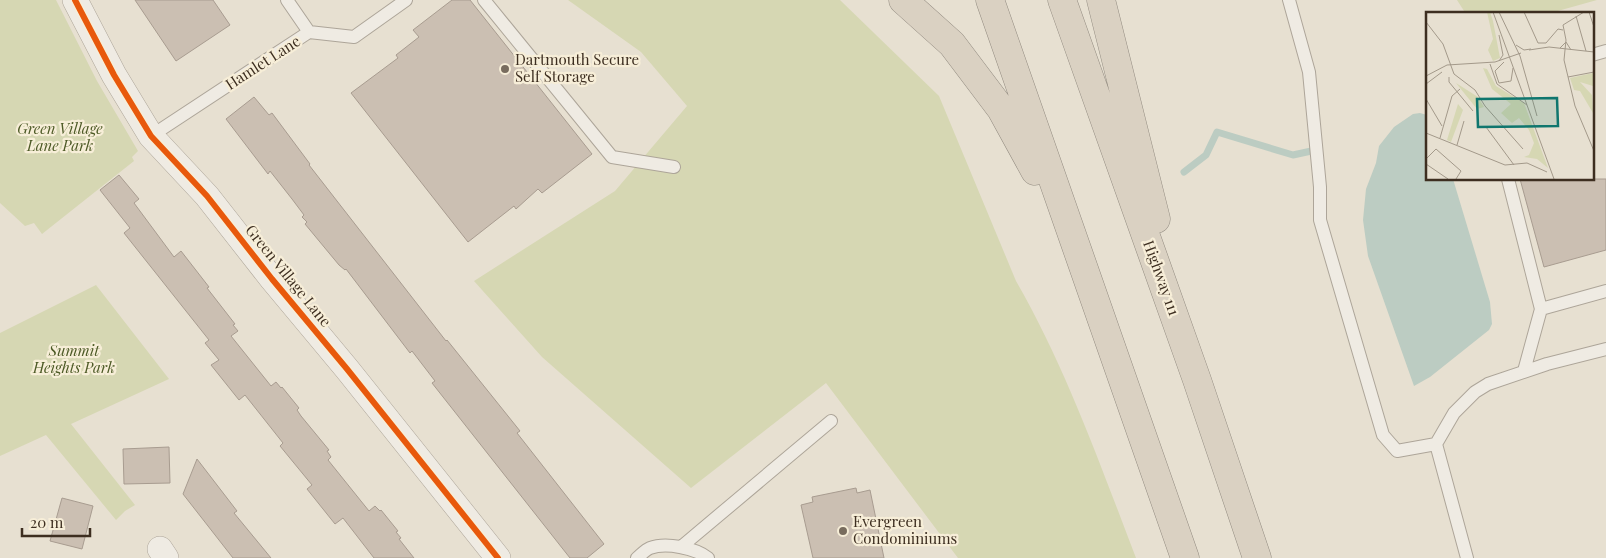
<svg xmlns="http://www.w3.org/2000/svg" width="1606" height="558" font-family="'Playfair Display',serif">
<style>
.green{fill:#d6d7b3}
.water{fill:#bcccc2}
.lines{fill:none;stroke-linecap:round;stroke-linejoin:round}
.stream{stroke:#bcccc2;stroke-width:7}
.building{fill:#cbbfb2;stroke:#a89c90}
.lane-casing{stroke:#ada599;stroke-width:14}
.street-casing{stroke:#ada599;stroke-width:26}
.highway-casing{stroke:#928b80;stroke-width:29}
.lane{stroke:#efebe3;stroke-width:12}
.street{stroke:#efebe3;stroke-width:25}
.highway{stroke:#dad1c2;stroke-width:28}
.cycleway-casing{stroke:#f7eed8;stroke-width:9}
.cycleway{stroke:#e8590c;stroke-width:6}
.poi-dot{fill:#786c5e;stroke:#f7eed8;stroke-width:2}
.labels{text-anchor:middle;stroke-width:4.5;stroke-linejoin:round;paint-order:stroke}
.poi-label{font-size:15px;fill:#3d2e20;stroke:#f7eed8;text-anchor:start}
.street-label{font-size:15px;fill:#3d2e20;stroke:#f7eed8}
.park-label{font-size:15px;font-style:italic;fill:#4d5a26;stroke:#f7eed8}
.inset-road{fill:none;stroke:#a3998a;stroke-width:1}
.view{fill:#0f766e;fill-opacity:0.15;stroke:#0f766e;stroke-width:2.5}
.inset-edge{fill:none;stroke:#3d2e20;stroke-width:2.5}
</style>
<rect width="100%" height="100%" fill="#e7e0d1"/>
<path class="green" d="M0,0H56L97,81L138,151L132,157L134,161L42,234L34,223L25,226L0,203Z
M568,0H840L939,96L1016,281C1066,368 1100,464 1136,558H958L826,383L691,488L542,357L474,281L615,191L687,106L641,52Z
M1457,0H1597L1547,14H1466Z
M96,285L169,379L71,424L135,505L125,511L116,520L46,435L0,456V333Z"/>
<path class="water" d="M1420,113L1427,115V179H1453L1490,302L1492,324L1489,330L1430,377L1414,386L1368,256L1363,220L1366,189L1376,163L1379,146L1394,127L1413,114Z"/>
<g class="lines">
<path class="stream" d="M1184,172L1206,155L1217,132L1293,155L1316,150"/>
</g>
<path class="building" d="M135,0H213L230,25L176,61Z
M452,0H470L592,154L542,193L538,189L516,209L514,206L468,242L351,93L398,58L396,55L419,37L413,30Z
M254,97L269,115L272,113L310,164L309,165L446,341L447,340L520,431L517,433L604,544L587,558H570L432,383L435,381L412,351L410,353L346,269L345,270L339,265L305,224L307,222L302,217L304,215L292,199L270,171L268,174L226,119Z
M119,175L139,199L134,203L174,257L181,251L209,287L207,288L235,324L233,325L238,331L231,336L271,386L276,382L281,388L282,387L299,408L297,410L301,416L329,450L327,451L331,457L328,460L369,511L375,506L380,511L381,510L398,531L396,532L401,538L399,539L414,558H374L343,518L335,524L307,489L312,485L280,446L283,443L245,395L239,400L211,365L219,360L205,343L209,340L124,233L130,228L100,190Z
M1520,179H1606V250L1544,267Z
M169,447L170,483L124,484L123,449Z
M197,459L237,511L234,513L271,558H233L183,494Z
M856,488L857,493L870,490L884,558H813L801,505L813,502L812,497Z
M62,498L93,506L82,549L50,541Z"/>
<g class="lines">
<g class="lane-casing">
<path id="lane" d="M287,0L309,32
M484,0L612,157L674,167
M1289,0L1309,72L1320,187V220L1383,435L1397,451L1436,444
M1592,55L1606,51
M151,136L309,32L354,37L406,0
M1508,179L1541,309
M1524,371L1541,309L1606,291
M681,547L831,421
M637,558C641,555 645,550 650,548C666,542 695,548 708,558
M1467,558L1436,444L1454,413L1475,392L1488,384L1547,364L1606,349"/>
</g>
<g class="street-casing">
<path id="street" d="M75,0L114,75L151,136L207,196L272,279L347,369L498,558
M160,549L166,558"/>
</g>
<g class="highway-casing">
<path id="highway" d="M903,0L952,44L1001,109L1035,171
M990,0L1185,558
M1062,0L1197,380L1257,558
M1101,0L1156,219"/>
</g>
<use href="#lane" class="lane"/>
<use href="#street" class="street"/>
<use href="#highway" class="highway"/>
<g class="cycleway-casing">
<path id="cycleway" d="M75,0L114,75L151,136L207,196L272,279L347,369L498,558"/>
</g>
<use href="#cycleway" class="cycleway"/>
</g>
<g class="poi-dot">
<circle cx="505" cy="69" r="5"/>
<circle cx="843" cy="531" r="5"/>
</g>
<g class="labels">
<g class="poi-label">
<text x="515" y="65">Dartmouth Secure<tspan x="515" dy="17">Self Storage</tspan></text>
<text x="853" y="527">Evergreen<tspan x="853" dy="17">Condominiums</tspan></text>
</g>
<g class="street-label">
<text transform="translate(263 63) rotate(-33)" y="5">Hamlet Lane</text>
<text transform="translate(288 276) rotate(51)" y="5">Green Village Lane</text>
<text transform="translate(1161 278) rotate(70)" y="5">Highway 111</text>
</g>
<g class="park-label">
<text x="60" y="134">Green Village<tspan x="60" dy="17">Lane Park</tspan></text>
<text x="74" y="356">Summit<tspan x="74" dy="17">Heights Park</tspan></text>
</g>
</g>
<g transform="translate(1426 12)">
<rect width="168" height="168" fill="#e7e0d1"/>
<path d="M61,0H64L67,9L74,46L67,49L62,38L67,27ZM57,56L61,57L70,74L98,91L122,156L111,147L98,145L103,143L108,131L103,118L93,106L86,111L75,101L85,92L66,77ZM167,61V74L154,70L166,83L167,101L154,79L148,78L144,66ZM30,71L52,85L58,95L51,97ZM32,92L37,98L25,130L21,128Z" fill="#d6d7b3"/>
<path class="inset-road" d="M67,0L128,167M73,0L94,44L111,104M98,0L112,31H120L132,17L137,18M158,0L137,13L140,28L138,48L149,94L168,139M163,0L168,15M150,4L160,39M0,10L17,32L28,62L49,78L59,94L97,137M90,33L98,38L105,37M134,36L140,30L145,38M103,38L123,35L168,40M73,49L77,43L73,23M78,50L69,59L73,71L85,69L87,56M64,52L71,72L101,93M0,64L21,53L69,50L95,41M23,65V70L47,99M142,65L168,60M0,72L16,60M0,87L16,114M60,115L88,153M0,121L79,153L101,151L121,160M14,126L26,84L34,77M31,133L38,109M0,147L10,137L35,159L30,167M0,152L22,167"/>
<path class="view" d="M131,86L132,114L52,115L51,87Z"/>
<rect width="168" height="168" class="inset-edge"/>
</g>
<path d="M22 528v8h68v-8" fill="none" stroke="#3d2e20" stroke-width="2.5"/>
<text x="30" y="528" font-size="15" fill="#3d2e20" stroke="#f7eed8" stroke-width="4" paint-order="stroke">20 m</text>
</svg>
